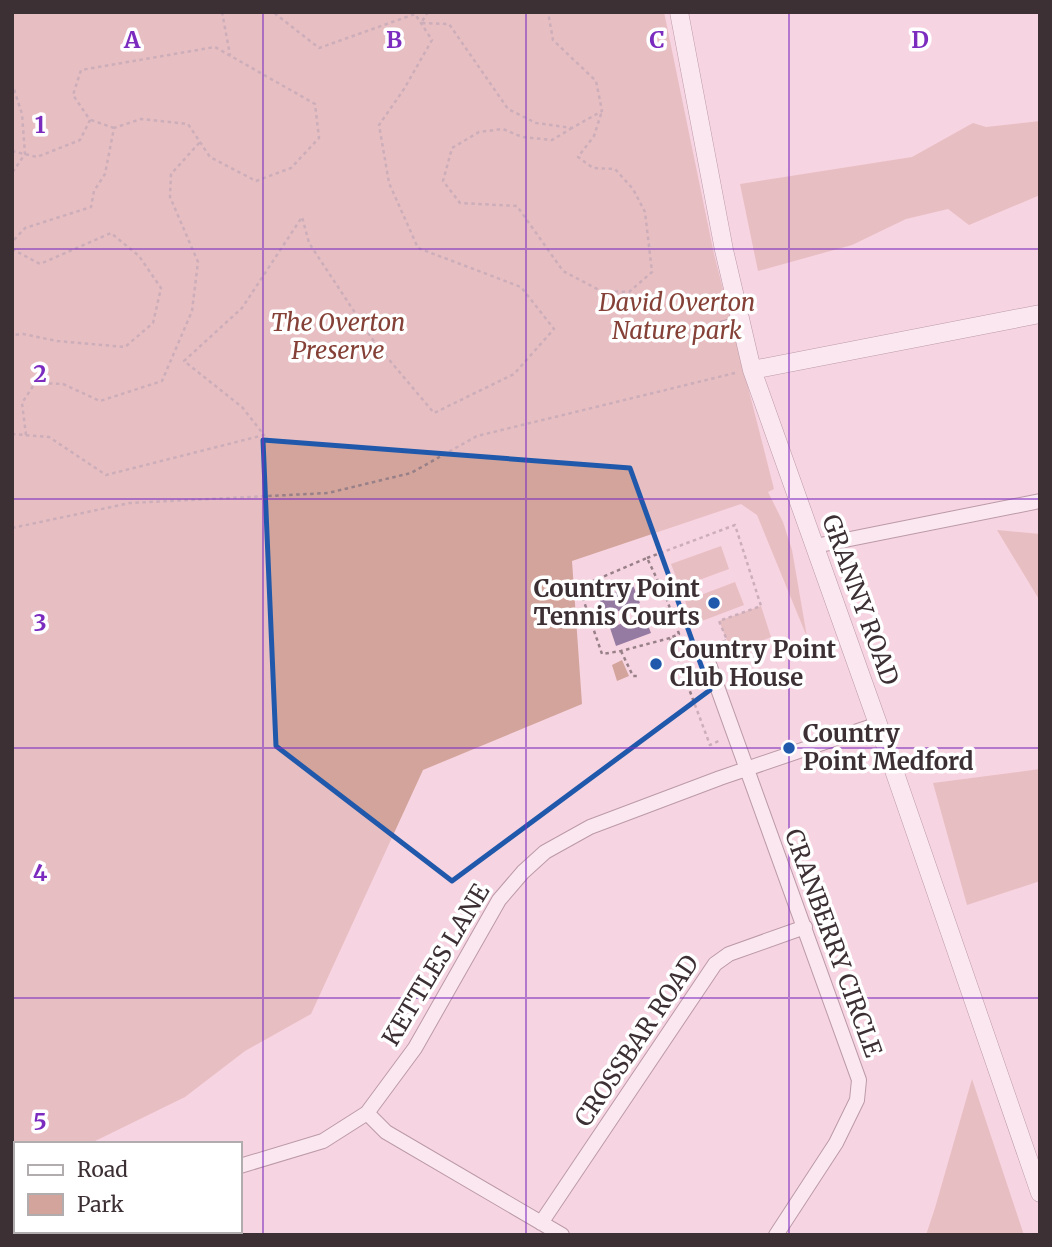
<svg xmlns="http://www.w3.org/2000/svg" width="1052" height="1247" font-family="Merriweather,serif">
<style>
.green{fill:#d3a49b}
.water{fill:#957aa1}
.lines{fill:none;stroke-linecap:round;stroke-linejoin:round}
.service-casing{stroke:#725461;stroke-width:9}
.minor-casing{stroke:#725461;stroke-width:16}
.tertiary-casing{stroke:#725461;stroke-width:19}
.path{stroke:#988089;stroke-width:2.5;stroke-dasharray:3.5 3.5;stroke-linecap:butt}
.service{stroke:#fff;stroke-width:7}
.minor{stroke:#fff;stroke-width:14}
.tertiary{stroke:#fff;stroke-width:18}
.marked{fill:none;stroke:#2059ab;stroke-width:5;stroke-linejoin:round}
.grid{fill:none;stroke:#7b2cbf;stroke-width:2;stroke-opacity:0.55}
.poi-dot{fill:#2059ab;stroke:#fff;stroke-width:2.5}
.labels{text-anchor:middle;stroke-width:7;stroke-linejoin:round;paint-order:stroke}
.park-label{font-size:24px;font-style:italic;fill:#854137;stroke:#fff}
.poi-label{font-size:24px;font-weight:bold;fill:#3d3035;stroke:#fff;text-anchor:start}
.street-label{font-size:24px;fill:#3d3035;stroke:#fff}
.grid-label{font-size:23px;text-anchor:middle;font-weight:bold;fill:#7b2cbf;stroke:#fff;stroke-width:7;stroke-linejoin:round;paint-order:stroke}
</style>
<rect width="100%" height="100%" fill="#f7d4e1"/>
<path class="green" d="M12,12H664L714,254L774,489L768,492L783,522L792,550L807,637L757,515L741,504L572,561L582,704L423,770L311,1014L245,1051L185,1097L89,1144H16V1165L12,1163Z
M1040,121V195L969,225L948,209L906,219L852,245L758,271L740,184L912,157L973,123L986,127Z
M997,530L1040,534V601Z
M721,546L729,569L680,587L671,564Z
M735,582L744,605L694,624L685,601Z
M761,606L771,637L732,653L719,621Z
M622,660L629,676L617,681L612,665Z
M1040,769V881L967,905L933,783Z
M972,1079L1024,1235H926L935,1208Z"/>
<path class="water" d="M633,585L640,603L605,616L599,598Z
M644,615L651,633L616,646L610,628Z"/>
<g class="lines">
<g class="service-casing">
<path id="service" d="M708,329L740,320"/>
</g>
<g class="minor-casing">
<path id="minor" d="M815,546L1040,501
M705,653L859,1080L857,1100L836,1143L776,1235
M367,1113L386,1132L562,1235
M240,1166L323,1141L367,1113L415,1048L499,900L523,872L545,852L590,827L720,778L878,724
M541,1223L715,964L729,954L805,927
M12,1232L16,1231"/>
</g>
<g class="tertiary-casing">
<path id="tertiary" d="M679,12L724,250L752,370L878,724L1040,1193
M752,370L1040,314"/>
</g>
<path class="path" d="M222,12L230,55
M428,12L421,23L449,24L508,109L536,123L572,128L602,111L596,81L553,40L548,12
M12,83L22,114L25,154L12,173
M91,120L114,128
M572,128L552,140L522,137L503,129L479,132L452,148L443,181L460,203L517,206L563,271L601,291L629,292L652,272L645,212L633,189L615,169L593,168L578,157L594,136L602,111
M12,151L37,157L80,140L90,120L73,95L81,70L215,47L315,104L319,138L291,168L256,181L210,157L188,124L141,119L114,128L105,174L94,191L91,207L25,228L12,242
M12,249L40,264L111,233L139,256L161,288L153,323L125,347L57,341L23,334L12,335
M12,434L49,437L106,475L264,435L242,407L184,361L242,308L302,217L309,243L375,343L434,413L514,374L554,329L521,287L418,248L389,183L379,125L404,89L432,40L415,14L319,48L273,12
M26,435L22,403L35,383L63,384L100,401L162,381L192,311L198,262L170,197L171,174L200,142
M12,528L130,503L328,493L411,473L477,436L735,373
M647,558L735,525L761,606L719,621L727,640L717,644
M670,638L621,651L602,654L579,587L647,558L667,600L679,634L670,638L710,745L721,740
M621,651L633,676H640
M679,660L692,655"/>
<use href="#service" class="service"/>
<use href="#minor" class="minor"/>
<use href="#tertiary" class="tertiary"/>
</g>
<path d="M0 0H1052V1247H0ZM263,440L630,468L710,690L452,881L276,746Z" fill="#f7d4e1" fill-opacity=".55" fill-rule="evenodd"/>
<path class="marked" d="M263,440L630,468L710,690L452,881L276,746Z"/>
<path class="grid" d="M263,12V1235M526,12V1235M789,12V1235M12,249H1040M12,499H1040M12,748H1040M12,998H1040"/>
<g class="poi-dot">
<circle cx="714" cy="603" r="7"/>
<circle cx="656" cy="664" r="7"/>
<circle cx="789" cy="748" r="7"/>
</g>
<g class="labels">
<g class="park-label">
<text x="677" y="311">David Overton<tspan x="677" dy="28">Nature park</tspan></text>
<text x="338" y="331">The Overton<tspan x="338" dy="28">Preserve</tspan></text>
</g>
<g class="poi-label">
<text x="700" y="597" text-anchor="end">Country Point<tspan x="700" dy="28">Tennis Courts</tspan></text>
<text x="670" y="658">Country Point<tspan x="670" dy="28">Club House</tspan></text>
<text x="803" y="742">Country<tspan x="803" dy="28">Point Medford</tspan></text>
</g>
<g class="street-label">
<text transform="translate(860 600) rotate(70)" y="8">GRANNY ROAD</text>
<text transform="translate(833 943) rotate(70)" y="8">CRANBERRY CIRCLE</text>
<text transform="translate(436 965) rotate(-59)" y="8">KETTLES LANE</text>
<text transform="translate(637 1041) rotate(-56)" y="8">CROSSBAR ROAD</text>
</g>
</g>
<g class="grid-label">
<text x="132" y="48">A</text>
<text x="394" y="48">B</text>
<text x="657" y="48">C</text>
<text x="920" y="48">D</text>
<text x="40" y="133">1</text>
<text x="40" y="382">2</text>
<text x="40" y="631">3</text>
<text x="40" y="881">4</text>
<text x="40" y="1130">5</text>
</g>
<rect width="1052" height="1247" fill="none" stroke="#3d3035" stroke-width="28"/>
<rect x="14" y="1142" width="228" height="91" fill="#ffffff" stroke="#b1acae" stroke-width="2"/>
<rect x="28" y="1165" width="35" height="10" fill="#ffffff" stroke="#b1acae" stroke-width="2"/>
<text x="77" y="1177" font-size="21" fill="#3d3035">Road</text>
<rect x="28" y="1194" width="35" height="21" fill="#d3a49b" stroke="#b1acae" stroke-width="2"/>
<text x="77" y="1212" font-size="21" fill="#3d3035">Park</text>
</svg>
